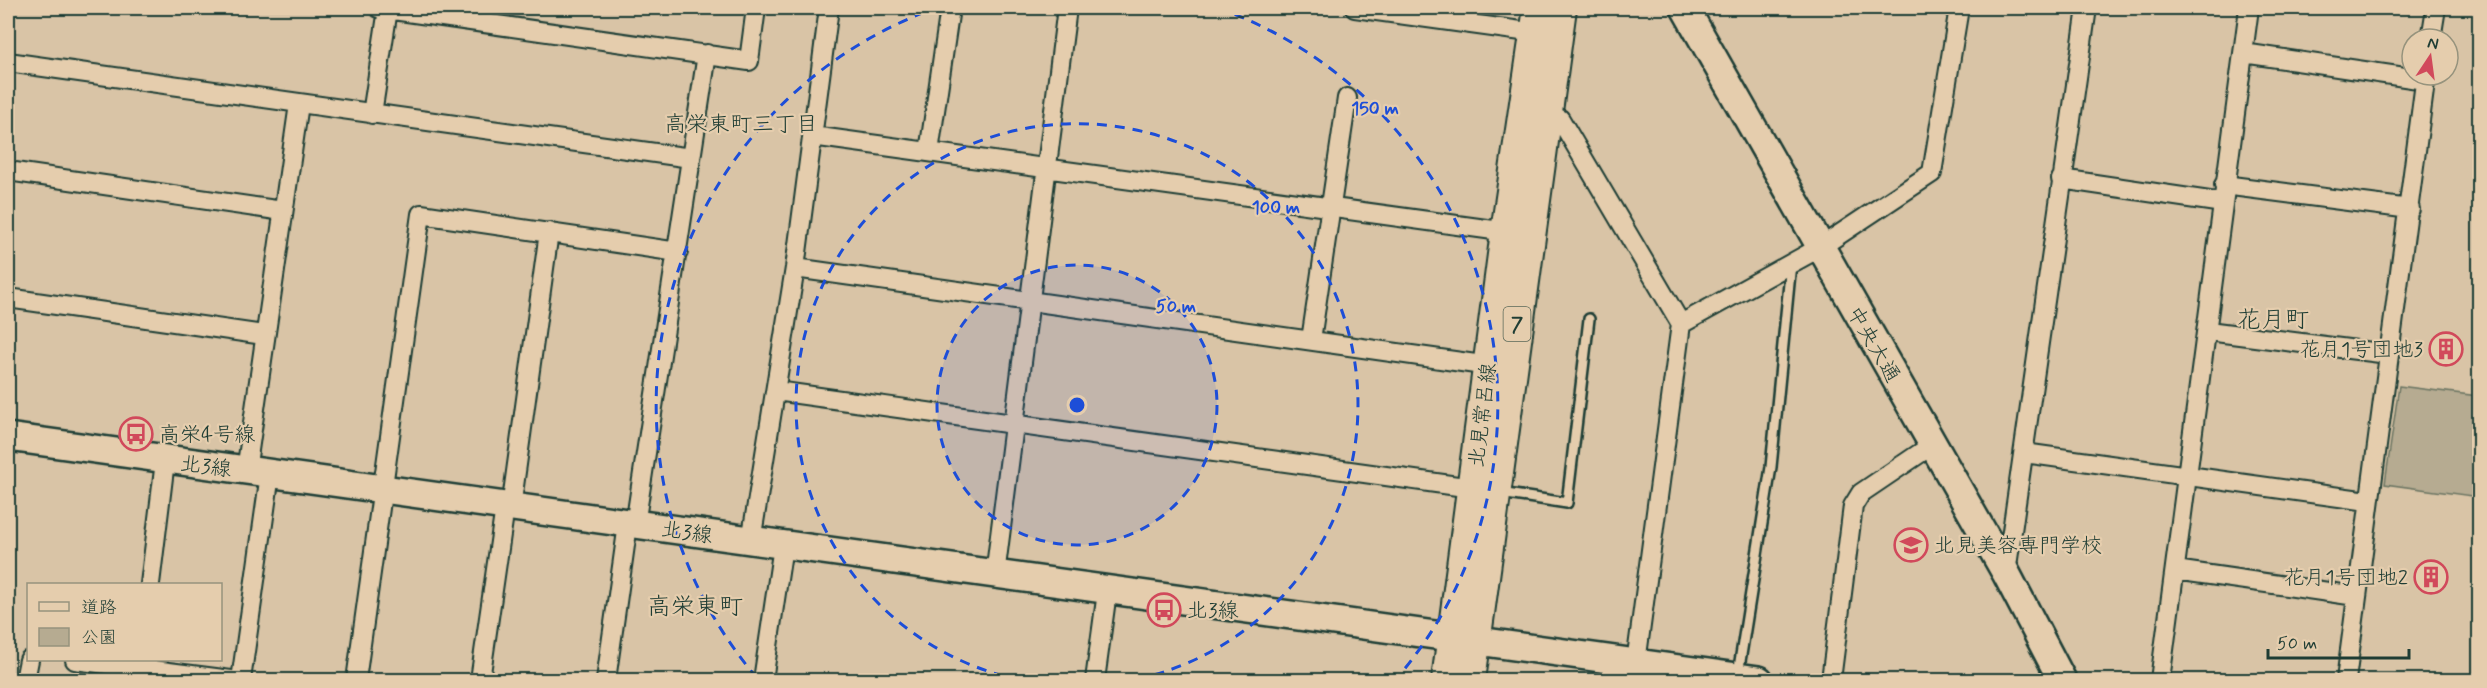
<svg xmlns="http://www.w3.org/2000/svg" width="2487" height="688" font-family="Mynerve,'Klee One',sans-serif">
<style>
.green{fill:#b6ab91;stroke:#6a7462;stroke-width:1.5}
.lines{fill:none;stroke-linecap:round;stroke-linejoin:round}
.lane-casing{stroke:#1f3d34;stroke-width:14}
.street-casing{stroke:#1f3d34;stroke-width:22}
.secondary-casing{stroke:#1f3d34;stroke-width:32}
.primary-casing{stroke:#1f3d34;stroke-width:34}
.lane{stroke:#e5cdad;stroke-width:9}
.street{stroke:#e5cdad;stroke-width:18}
.secondary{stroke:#e5cdad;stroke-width:27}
.primary{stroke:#e5cdad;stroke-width:30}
.ring{fill:none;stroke:#1d4ed8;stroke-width:3;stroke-dasharray:10 8}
.labels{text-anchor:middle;stroke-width:4.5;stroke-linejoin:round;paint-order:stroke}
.shield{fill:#e5cdad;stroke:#5a6858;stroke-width:1.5}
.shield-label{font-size:20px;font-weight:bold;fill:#1f3d34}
.street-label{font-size:21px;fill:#1f3d34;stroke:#e5cdad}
.poi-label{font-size:21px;fill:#1f3d34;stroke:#e5cdad;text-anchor:start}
.neighbourhood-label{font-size:22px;fill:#1f3d34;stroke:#e5cdad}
.quarter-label{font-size:24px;fill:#1f3d34;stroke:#e5cdad}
.centre{fill:#1d4ed8;stroke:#e5cdad;stroke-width:3}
.ring-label{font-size:18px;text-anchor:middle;font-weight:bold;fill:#1d4ed8;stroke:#e5cdad;stroke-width:4.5;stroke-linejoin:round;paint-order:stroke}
</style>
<rect width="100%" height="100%" fill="#d9c4a6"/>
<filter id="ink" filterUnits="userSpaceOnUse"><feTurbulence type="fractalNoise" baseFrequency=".0167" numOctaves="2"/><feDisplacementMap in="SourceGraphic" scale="12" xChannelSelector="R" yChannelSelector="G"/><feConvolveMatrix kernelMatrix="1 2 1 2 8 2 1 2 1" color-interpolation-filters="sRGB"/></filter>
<g filter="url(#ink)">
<path class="green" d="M2399,386L2478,396L2471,447L2479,449V497L2385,484Z"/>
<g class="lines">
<g class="lane-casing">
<path id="lane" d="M1500,493L1567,503L1589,319
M1738,674L1771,467L1791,263"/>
</g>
<g class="street-casing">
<path id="street" d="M379,8L749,61L756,8
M1355,8L1543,34
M2431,39L2436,8
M2243,53L2425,80
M8,62L691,158
M372,114L388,9
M1545,115L1560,119L1681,324L1636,663L1628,680
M812,136L1515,233
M929,152L950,8
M8,171L283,211
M2061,179L2223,203
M2224,185L2410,209
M795,268L1497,367
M8,298L264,335
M1681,324L1819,248L1932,173L1959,8
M2208,331L2388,354
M1311,340L1347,98
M776,391L1472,488
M2024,453L2368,501
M246,471L299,104
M511,508L549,232
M635,525L707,54
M751,541L795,268L829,8
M2175,570L2356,596
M2006,573L2087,8
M995,575L1067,8
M150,584L165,461
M75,660L231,680
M25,680L29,660
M241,680L270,474
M356,680L421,214L678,252
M480,680L505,507
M606,680L628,524
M763,680L783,546
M1095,680L1107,592
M1831,680L1853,506L1861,493L1932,445
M2160,680L2249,8
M2346,680L2426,75"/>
</g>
<g class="secondary-casing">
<path id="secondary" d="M1685,8L2006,573L2062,680
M8,437L1759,680"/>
</g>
<g class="primary-casing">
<path id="primary" d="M1447,680L1506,232L1539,8
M1470,680L1561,8"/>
</g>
<use href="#lane" class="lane"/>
<use href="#street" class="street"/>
<use href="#secondary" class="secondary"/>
<use href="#primary" class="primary"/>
</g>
</g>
<circle cx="1077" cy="405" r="140" fill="#1d4ed8" fill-opacity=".12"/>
<g class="ring">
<circle cx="1077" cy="405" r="140"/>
<path d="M1021 680A281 281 0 1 1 1133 680"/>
<path d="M757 678A421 421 0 0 1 936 8M1218 8A421 421 0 0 1 1397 678"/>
</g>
<defs>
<g id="building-ring" transform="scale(1.725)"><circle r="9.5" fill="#e5cdad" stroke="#d1495b" stroke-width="1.5"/><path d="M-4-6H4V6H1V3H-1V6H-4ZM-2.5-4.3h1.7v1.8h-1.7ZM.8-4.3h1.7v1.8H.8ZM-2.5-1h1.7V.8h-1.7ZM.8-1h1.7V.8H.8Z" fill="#d1495b"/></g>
<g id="bus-ring" transform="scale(1.725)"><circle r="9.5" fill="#e5cdad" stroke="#d1495b" stroke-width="1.5"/><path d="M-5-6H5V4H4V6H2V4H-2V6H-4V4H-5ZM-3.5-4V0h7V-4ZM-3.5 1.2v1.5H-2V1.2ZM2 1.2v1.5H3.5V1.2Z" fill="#d1495b"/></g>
<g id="university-ring" transform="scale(1.725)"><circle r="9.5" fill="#e5cdad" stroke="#d1495b" stroke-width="1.5"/><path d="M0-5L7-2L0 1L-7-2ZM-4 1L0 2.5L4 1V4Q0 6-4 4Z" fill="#d1495b"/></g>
</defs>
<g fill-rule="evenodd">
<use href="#building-ring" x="2446" y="349"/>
<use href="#bus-ring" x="136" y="434"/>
<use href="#university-ring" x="1911" y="545"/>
<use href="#building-ring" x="2431" y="577"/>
<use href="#bus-ring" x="1164" y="610"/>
</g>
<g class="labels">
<rect class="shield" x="1503.5" y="307" width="27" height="34" rx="4.5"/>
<g class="shield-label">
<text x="1517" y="331">7</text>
</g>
<g class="street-label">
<text transform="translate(1874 344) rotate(60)" y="7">中央大通</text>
<text transform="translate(1482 415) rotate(-83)" y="7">北見常呂線</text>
<text transform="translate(206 466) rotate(7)" y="7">北3線</text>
<text transform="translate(687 532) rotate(8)" y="7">北3線</text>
</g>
<g class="poi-label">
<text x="2423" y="356" text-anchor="end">花月1号団地3</text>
<text x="159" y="441">高栄4号線</text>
<text x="1934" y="552">北見美容専門学校</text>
<text x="2408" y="584" text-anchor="end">花月1号団地2</text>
<text x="1187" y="617">北3線</text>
</g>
<g class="neighbourhood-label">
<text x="741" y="131">高栄東町三丁目</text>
</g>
<g class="quarter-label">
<text x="2273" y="327">花月町</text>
<text x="695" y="614">高栄東町</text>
</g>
</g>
<circle cx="1077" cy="405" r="9" class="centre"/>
<g class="ring-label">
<text x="1375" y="114">150 m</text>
<text x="1276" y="213">100 m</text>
<text x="1176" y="312">50 m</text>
</g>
<rect width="2487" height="688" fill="none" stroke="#e5cdad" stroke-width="30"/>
<rect x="15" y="15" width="2457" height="658" fill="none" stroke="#1f3d34" stroke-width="2" filter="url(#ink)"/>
<rect x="27" y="583" width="195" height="78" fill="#e5cdad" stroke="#96937d" stroke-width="1.5"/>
<rect x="39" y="602" width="30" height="9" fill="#e5cdad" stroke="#96937d" stroke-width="1.5"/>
<text x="81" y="613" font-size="18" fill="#1f3d34">道路</text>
<rect x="39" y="628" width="30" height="18" fill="#b6ab91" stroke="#96937d" stroke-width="1.5"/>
<text x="81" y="643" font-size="18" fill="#1f3d34">公園</text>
<g transform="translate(2430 57) rotate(13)"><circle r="28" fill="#e5cdad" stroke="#96937d" stroke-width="1.5"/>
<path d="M0-4.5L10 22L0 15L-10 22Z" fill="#d1495b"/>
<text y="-9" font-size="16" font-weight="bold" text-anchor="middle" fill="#1f3d34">N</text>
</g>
<path d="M2268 649v9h141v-9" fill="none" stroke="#1f3d34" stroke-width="3"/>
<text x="2277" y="649" font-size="18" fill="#1f3d34" stroke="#e5cdad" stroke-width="4.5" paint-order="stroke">50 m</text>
</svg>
